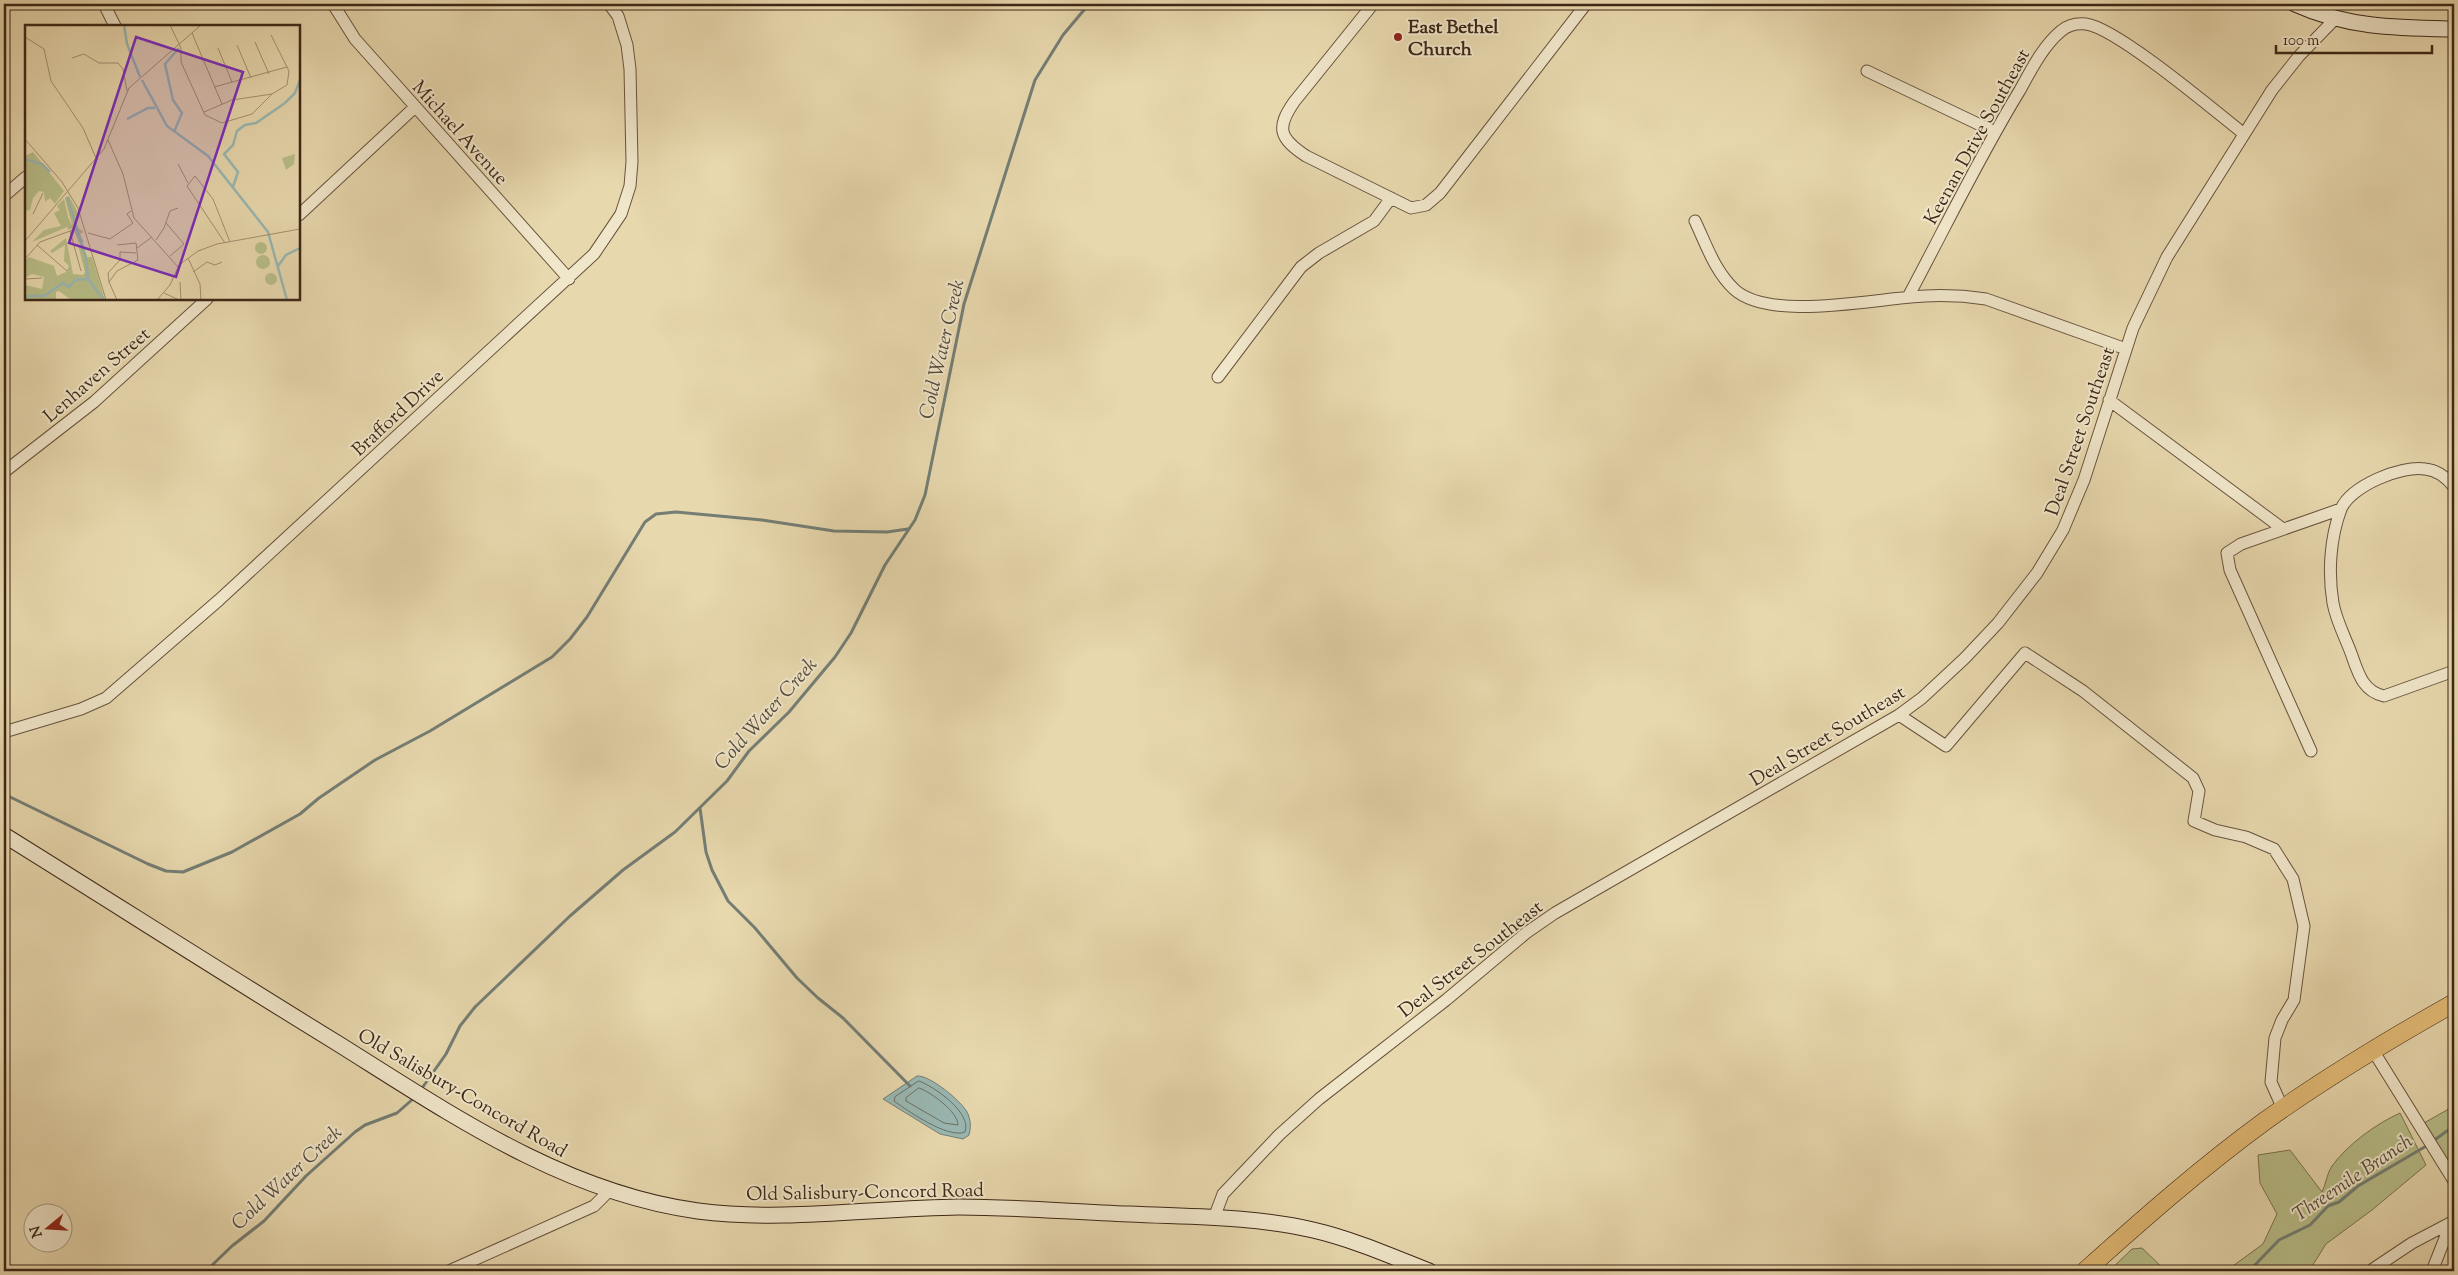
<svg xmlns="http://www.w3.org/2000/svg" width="2458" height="1275" font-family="'Sorts Mill Goudy',serif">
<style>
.green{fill:#b8be89;stroke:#7a7250}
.water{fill:#99b8b3;stroke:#747e75}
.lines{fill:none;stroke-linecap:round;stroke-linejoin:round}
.shore{stroke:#6b7065;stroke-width:1}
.stream{stroke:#747e75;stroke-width:3}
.street-casing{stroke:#68533d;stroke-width:13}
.secondary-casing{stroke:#3d2717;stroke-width:17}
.primary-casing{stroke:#3d2717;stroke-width:19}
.street{stroke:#f0e6ca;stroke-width:11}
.secondary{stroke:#f0e6ca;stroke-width:15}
.primary{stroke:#e4bc77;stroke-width:18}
.poi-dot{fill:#8f2418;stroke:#f0e6ca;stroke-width:2}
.labels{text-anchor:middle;stroke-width:4;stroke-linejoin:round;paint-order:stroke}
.poi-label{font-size:19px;font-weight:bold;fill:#3d2717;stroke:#f0e6ca;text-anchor:start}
.street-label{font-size:19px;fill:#3d2717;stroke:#f0e6ca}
.water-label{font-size:20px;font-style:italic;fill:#544b3e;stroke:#f0e6ca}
.inset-river{fill:none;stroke:#99b8b3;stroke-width:2.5}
.inset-road{fill:none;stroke:#a49172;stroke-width:1}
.view{fill:#7b2cbf;fill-opacity:0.15;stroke:#7b2cbf;stroke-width:2.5}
.inset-edge{fill:none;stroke:#3d2717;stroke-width:2.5}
</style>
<rect width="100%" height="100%" fill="#e8d8ae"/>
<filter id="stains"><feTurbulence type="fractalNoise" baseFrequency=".004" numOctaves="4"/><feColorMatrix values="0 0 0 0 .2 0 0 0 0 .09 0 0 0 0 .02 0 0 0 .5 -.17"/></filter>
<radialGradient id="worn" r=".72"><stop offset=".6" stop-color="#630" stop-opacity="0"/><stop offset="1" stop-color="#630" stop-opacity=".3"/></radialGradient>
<path class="green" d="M2454,1106V1174L2424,1123Z
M2400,1113L2426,1165L2372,1210L2326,1244L2309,1271H2226L2263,1244L2277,1214L2260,1183L2258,1155L2290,1150L2322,1192C2326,1184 2327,1173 2332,1166C2348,1144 2376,1124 2400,1113Z
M2142,1248L2166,1271H2109L2132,1249Z"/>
<path class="water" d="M917,1076C930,1075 961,1101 967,1112C971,1120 971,1127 969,1135L963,1139L940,1134L883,1099Z"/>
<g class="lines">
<path class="shore" d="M919,1081C935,1087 972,1113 965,1132C948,1139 908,1111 894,1101L895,1097Z
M919,1088C931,1092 958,1112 958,1125L944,1123L906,1101V1098Z"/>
<path class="stream" d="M4,794L148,864L166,871L183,872L232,852L300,814L319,798L375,760L430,731L552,657L570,639L587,617L645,522L656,514L676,512L762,520L834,531L887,532L908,529
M700,808L706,852L712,870L728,901L755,928L797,978L818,998L843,1018L910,1086
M420,1091L446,1054L460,1026L475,1007L570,916L623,870L675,832L727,781L749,751L789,712L835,657L851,633L885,565L915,520L925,495L964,304L1035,80L1063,35L1089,4
M2433,1141L2454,1126
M206,1271L232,1246L264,1221L306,1176L355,1132L365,1125L397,1113L414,1098
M2244,1271L2252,1268L2279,1240L2310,1225L2328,1206L2339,1202L2358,1186L2428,1145"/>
<g class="street-casing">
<path id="street" d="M104,4L115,26
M333,4L355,39L569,279
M1373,4L1294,102C1276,128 1279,138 1306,156L1411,208L1426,205L1440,193L1586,4
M1867,71L1995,132
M4,196L26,177
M299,215L415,107
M1695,221C1706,244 1715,272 1735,290C1772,322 1877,298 1925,296C1945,295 1966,296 1986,299L2126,349
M1908,297C1945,228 1979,157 2020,90C2031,70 2043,46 2061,31C2068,25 2076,23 2086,24C2117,28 2215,111 2244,134
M1218,377L1301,267L1319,253L1374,221L1391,198
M2109,400L2283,529
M4,472L94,402L207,299
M2341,509C2330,538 2328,573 2333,603C2336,620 2345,637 2351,653C2358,672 2362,691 2384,696L2454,671
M1899,715L1946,746L2025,653L2083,691L2193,778L2199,791L2194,821L2215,830L2246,837L2274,849L2293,879L2304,926L2294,1000L2282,1020L2275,1038L2271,1082L2283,1109
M4,732L81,709L106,698L219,600L594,254L621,214L630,186L632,162L630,69L627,45L618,16L609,4
M2311,751L2230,570L2227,553L2241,544L2341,509C2351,486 2401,465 2425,469C2437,470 2447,478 2454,487
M2374,1052L2454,1181
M1214,1218L1223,1194L1279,1135L1319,1099L1446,1000L1526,933L1555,913L1899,715L1922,698L1965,658L1998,623L2037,573L2063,530L2084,480L2133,328L2167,257L2272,90L2299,56L2335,19
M449,1271L594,1206L610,1190
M2370,1271L2412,1243L2454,1221
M2432,1271L2451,1223"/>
</g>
<g class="secondary-casing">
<path id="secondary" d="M2295,4C2348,28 2397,28 2454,29
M4,835C115,904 226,975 337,1043C449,1113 564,1193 698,1211C785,1222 872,1208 959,1207C1015,1207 1072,1212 1129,1214C1189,1217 1253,1216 1313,1230C1352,1239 1391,1256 1429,1271"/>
</g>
<g class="primary-casing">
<path id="primary" d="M2085,1271C2143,1219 2202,1167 2265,1121C2325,1078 2390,1039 2454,1003"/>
</g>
<use href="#street" class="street"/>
<use href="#secondary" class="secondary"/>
<use href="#primary" class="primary"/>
</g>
<circle class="poi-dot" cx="1398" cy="37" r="5"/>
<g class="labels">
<g class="poi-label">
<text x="1408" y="33">East Bethel<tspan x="1408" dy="22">Church</tspan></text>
</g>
<g class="street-label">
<text transform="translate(461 132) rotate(48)" y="7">Michael Avenue</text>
<text transform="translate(1976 136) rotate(-61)" y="7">Keenan Drive Southeast</text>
<text transform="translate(96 374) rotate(-41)" y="7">Lenhaven Street</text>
<text transform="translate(397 412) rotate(-43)" y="7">Brafford Drive</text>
<text transform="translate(2079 431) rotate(-71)" y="7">Deal Street Southeast</text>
<text transform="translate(1827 735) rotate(-31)" y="7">Deal Street Southeast</text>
<text transform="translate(1470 958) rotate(-38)" y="7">Deal Street Southeast</text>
<text transform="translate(463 1092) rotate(30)" y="7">Old Salisbury-Concord Road</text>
<text transform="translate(865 1191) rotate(-1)" y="7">Old Salisbury-Concord Road</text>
</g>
<g class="water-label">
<text transform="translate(941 349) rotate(-77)" y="7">Cold Water Creek</text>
<text transform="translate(765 713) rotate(-48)" y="7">Cold Water Creek</text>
<text transform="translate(286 1177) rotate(-43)" y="7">Cold Water Creek</text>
<text transform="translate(2352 1177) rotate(-34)" y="7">Threemile Branch</text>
</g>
</g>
<g transform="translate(25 25)">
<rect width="275" height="275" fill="#e8d8ae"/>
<path d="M8,127L39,166L30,179L25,173L20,177L19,167L14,166L8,173L5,185L0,186V131ZM270,129L269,139L261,145L257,133ZM44,171L55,192L50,195L52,202L59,207L55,209L59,217L54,218L48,203L44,205L42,202L7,217L19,205L36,201L29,188L35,185L32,181L39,174L43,192L46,199L47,200L40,173ZM41,213L48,249L58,250L60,247L53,220L58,219L62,232H67L80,275H46L34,266L31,267V275H0V260L17,264L19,252L7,249L0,253V235L4,232L29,241L32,251L41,247L44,241L39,236L40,220L27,228L25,226ZM230 223a6 6 0 1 1 12 0a6 6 0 1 1-12 0ZM231 237a7 7 0 1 1 14 0a7 7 0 1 1-14 0ZM240 254a6 6 0 1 1 12 0a6 6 0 1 1-12 0Z" fill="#b8be89"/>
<path class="inset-river" d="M99,0L102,19L115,52M117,55L142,101L183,131L243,207L262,275M102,94L123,83H130M149,107L157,88L148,75L140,39L154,23M0,134L17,139L25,147M208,162L213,147L199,129L208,120L212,106L220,100L231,98L260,78L270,68L275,55M42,172L61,233L63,254L78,274M253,241L261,230L275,223M0,271H19L38,258L44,262L50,255L63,254"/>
<path class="inset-road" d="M145,0L156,23V37L180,90L197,98L227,89L247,69L262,60L264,46L246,10M167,8L197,79M0,12L19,24L26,56L58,103L71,133M230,17L244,49M212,20L226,53M193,23L207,57M47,33L59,29L74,38H93L98,44L102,66M189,62L262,42M179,87L207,75L247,69M0,114L37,157L53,183L81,275M83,115L98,149L109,193L153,242M153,139L163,158M8,189L18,168M141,198L159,219L145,231M45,206L56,246M63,208L85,214L108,198L102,189L106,186M131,215L139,203L145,186L153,183M0,216L79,124L104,63L176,0M200,218L162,161L170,151L188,174L205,217M12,220L42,246M112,223L127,212M163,233L175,259L176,275M0,234L15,217L48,205M168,247L182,237L190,240L197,237M0,254L17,253M84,257L83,248L95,235V227L111,228M155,257L156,275M139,268L154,275M92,275L84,257L92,246L113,235L111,218L92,220M132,275L145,260L154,240L173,226L192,219L275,204"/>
<path class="view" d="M111,12L218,47L151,252L44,218Z"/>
<rect width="275" height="275" class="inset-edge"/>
</g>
<rect width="2458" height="1275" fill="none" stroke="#e8d8ae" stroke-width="20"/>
<rect x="5" y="5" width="2448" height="1265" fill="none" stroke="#3d2717" stroke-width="2.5"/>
<rect x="10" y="10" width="2438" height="1255" fill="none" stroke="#3d2717"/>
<g transform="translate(48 1228) rotate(252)"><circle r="24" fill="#f0e6ca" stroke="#a89a82"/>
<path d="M0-4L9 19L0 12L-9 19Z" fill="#8f2418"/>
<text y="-8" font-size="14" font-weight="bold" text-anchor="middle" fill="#3d2717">N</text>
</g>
<path d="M2276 45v8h156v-8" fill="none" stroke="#3d2717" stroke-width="2.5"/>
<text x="2283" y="45" font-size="15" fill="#3d2717" stroke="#f0e6ca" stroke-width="4" paint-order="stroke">100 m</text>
<rect width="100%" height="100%" filter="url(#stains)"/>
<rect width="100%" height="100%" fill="url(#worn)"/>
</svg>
